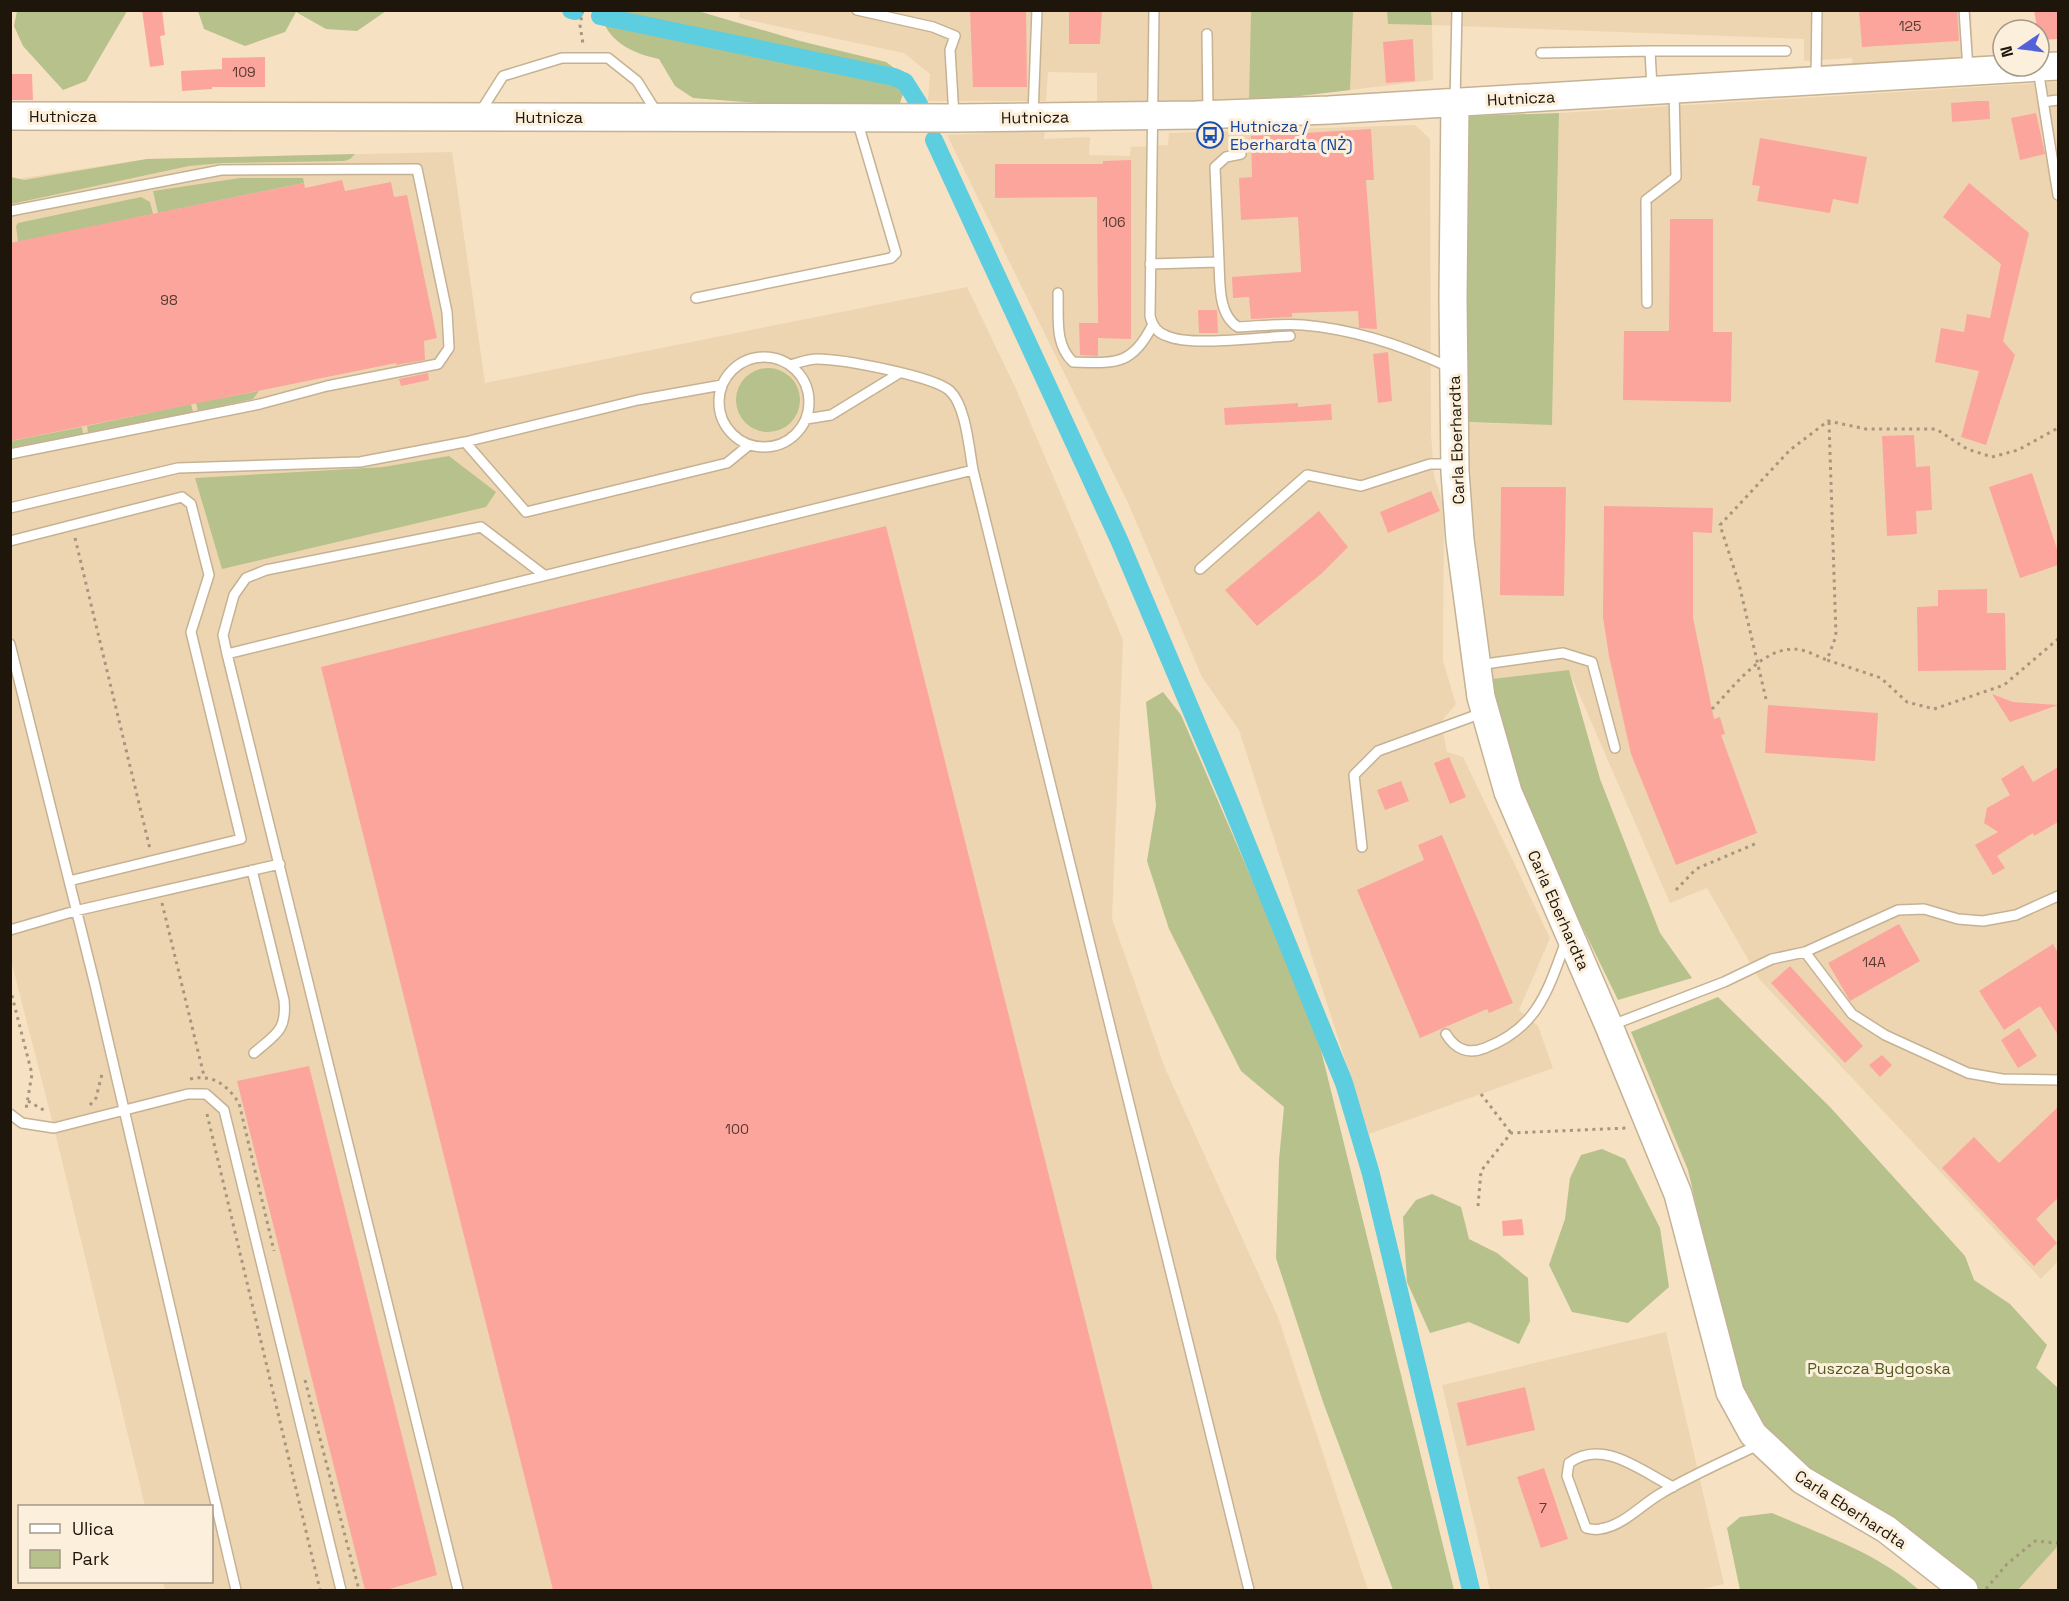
<svg xmlns="http://www.w3.org/2000/svg" width="2069" height="1601" font-family="'Space Grotesk',sans-serif">
<style>
.built{fill:#eed5b1}
.green{fill:#b7c18b}
.lines{fill:none;stroke-linecap:round;stroke-linejoin:round}
.canal{stroke:#5dcde0;stroke-width:18}
.building{fill:#fca59c}
.lane-casing{stroke:#c5b294;stroke-width:12}
.secondary-casing{stroke:#c5b294;stroke-width:30}
.path{stroke:#a6967f;stroke-width:3;stroke-dasharray:3 4.5;stroke-linecap:butt}
.lane{stroke:#fff;stroke-width:9}
.secondary{stroke:#fff;stroke-width:27}
.labels{text-anchor:middle;stroke-width:6;stroke-linejoin:round;paint-order:stroke}
.number-label{font-size:14px;fill:#563a2f}
.street-label{font-size:16px;fill:#1e160b;stroke:#fcf0dd}
.transit-label{font-size:16px;fill:#164399;stroke:#fcf0dd;text-anchor:start}
.park-label{font-size:16px;fill:#525b22;stroke:#fcf0dd}
</style>
<rect width="100%" height="100%" fill="#f6e1c2"/>
<path class="built" d="M740,10H1971L1973,57L1853,64L1852,58L1804,61V39L1432,25L1433,80L1249,102H1097V73L1048,72L1046,101H928L930,74L904,53L739,18Z
M2058,82V1261L2041,1279L1760,980L1707,888L1670,903L1569,671L1492,679L1469,505L1465,423L1552,424L1559,113Z
M1415,125L1430,139L1431,433L1434,476L1444,507L1443,661L1456,704L1441,722L1447,752L1463,757L1550,938L1519,1010L1538,1026L1553,1068L1369,1134L1239,730L1202,677L1129,505L947,135L1045,130L1044,139L1090,137L1089,155L1130,156L1131,147L1168,145L1169,133Z
M452,152L485,383L967,287L1016,389L1123,640L1112,919L1165,1068L1278,1317L1368,1590H165L163,1582H212V1506H145L54,1128L11,960L10,180L147,159Z
M1666,1332L1724,1584L1698,1590H1490L1442,1385Z
M2058,1546V1590H2018Z"/>
<path class="green" d="M17,11V10L127,11L86,81L63,90L23,46L14,26Z
M198,11V10L386,11L357,31L326,29L296,12L285,32L245,46L204,29Z
M600,11H698L800,41L886,62L908,78L900,103L870,106L770,104L693,98L675,86L659,59C631,53 606,41 600,11Z
M1251,11H1353L1350,90L1249,102Z
M1387,11H1431L1432,25L1388,24Z
M1559,113L1552,425L1465,422L1468,116Z
M355,154L350,159L344,161L223,163L189,166L11,204V177L24,180L147,159Z
M240,178H303L304,183L158,213L153,191Z
M141,197L150,202L153,214L18,242L16,226L18,223Z
M736 400a32 32 0 1 1 64 0a32 32 0 1 1-64 0Z
M259,391L253,399L198,411L196,403Z
M191,404L193,412L88,433L87,426Z
M82,427L83,434L11,449V441Z
M449,456L496,492L486,507L222,569L195,478L383,467Z
M1569,670L1600,779L1660,933L1692,978L1618,1000L1513,784L1492,679Z
M1163,692L1181,715L1315,1026L1454,1590H1393L1323,1402L1276,1258L1279,1160L1284,1107L1241,1071L1169,929L1147,861L1156,806L1146,702Z
M1718,997L1830,1107L1965,1256L1974,1280L2010,1304L2047,1345L2036,1368L2058,1388V1546L2018,1590H1972L1904,1526L1791,1470L1741,1396L1688,1170L1631,1032Z
M1602,1149L1625,1159L1660,1228L1669,1287L1628,1323L1572,1312L1549,1265L1565,1219L1570,1178L1581,1155Z
M1432,1194L1461,1207L1469,1239L1497,1253L1528,1278L1530,1321L1519,1344L1469,1322L1430,1333L1407,1282L1403,1217L1416,1200Z
M1772,1513C1822,1535 1878,1553 1919,1590H1740L1727,1528L1740,1517Z"/>
<g class="lines">
<path class="canal" d="M571,10L575,11
M600,16L894,77L905,82L919,104
M934,140L1120,542L1230,802L1344,1083L1371,1174L1471,1590"/>
</g>
<path class="building" d="M142,10H162L165,35L160,36L164,65L150,67Z
M970,10H1026L1027,87H973Z
M1069,10H1102L1100,44H1069Z
M1859,10H1957L1959,41L1862,47Z
M2034,10H2058V39L2039,40Z
M1413,39L1415,81L1386,83L1383,42Z
M265,57V87H212V89L182,91L181,71L222,69V58Z
M10,74H32L33,100H10Z
M1977,101H1989L1990,119L1952,122L1951,103Z
M2036,113L2045,154L2020,160L2011,118Z
M1371,129L1374,180H1366L1377,329L1359,328L1358,311L1292,313V317L1251,319L1249,297L1233,298L1232,277L1301,272V269L1298,217L1241,220L1239,178L1252,177L1251,136Z
M1760,138L1867,157L1858,204L1833,199L1830,213L1757,201L1760,186L1752,185Z
M1131,160V339L1098,338V356L1080,355L1079,323H1098L1097,197L995,198V164H1103V161Z
M342,180L345,191L391,182L394,197L407,195L437,338L424,341L425,360L396,365V363L10,441V243L304,183L305,188Z
M1969,183L2029,233L2003,341L2015,355L1986,445L1961,437L1979,371L1935,362L1941,328L1964,332L1967,314L1990,318L2001,264L1943,217Z
M1670,219H1713V332H1732L1731,402L1623,400L1624,331H1669Z
M1198,310H1217L1218,333H1199Z
M1388,352L1392,401L1378,403L1373,354Z
M428,373L429,380L401,386L399,379Z
M1298,403V407L1331,404L1332,420L1225,425L1224,408Z
M1914,435L1916,467L1930,466L1932,510L1916,511L1917,534L1887,536L1882,436Z
M2032,473L2058,552V565L2020,578L1989,487Z
M1501,487H1566L1564,596L1500,595Z
M1431,491L1440,511L1388,533L1380,512Z
M1604,506L1713,508L1712,533L1693,532V618L1714,719L1720,717L1725,734L1721,735L1757,833L1676,865L1631,754L1609,656L1603,617Z
M1319,511L1348,547L1321,574L1257,626L1225,590Z
M886,526L1153,1590H553L321,667Z
M1987,589V613H2005L2006,670L1918,671L1917,607L1938,606V590Z
M1992,694L2013,702L2058,705L2010,722Z
M1768,705L1878,713L1875,761L1765,753Z
M1449,757L1466,797L1450,804L1434,763Z
M2023,765L2033,782L2058,767V822L2034,836L2033,833L1997,856L2005,868L1993,875L1975,845L1998,832L1984,823L1987,808L2010,795L2001,779Z
M1401,781L1409,801L1385,810L1377,790Z
M1442,835L1513,1003L1489,1013L1487,1009L1420,1038L1357,890L1424,860L1418,845Z
M1899,924L1920,961L1850,1001L1828,963Z
M2053,944L2058,953V1035L2040,1006L2004,1030L1979,991Z
M1790,966L1863,1046L1845,1063L1771,983Z
M2019,1028L2037,1056L2018,1068L2001,1040Z
M1882,1055L1892,1065L1880,1077L1869,1065Z
M309,1066L437,1575L386,1590H365L237,1081Z
M2058,1107V1198L2036,1219L2057,1243L2034,1266L1942,1168L1974,1137L1999,1163Z
M1522,1219L1524,1235L1503,1236L1502,1221Z
M1525,1387L1535,1430L1467,1446L1457,1403Z
M1544,1468L1568,1539L1541,1548L1517,1477Z"/>
<g class="lines">
<g class="lane-casing">
<path id="lane" d="M857,10L933,27L955,36L950,50L954,116
M1154,10L1150,316C1152,325 1157,333 1167,336C1192,347 1260,337 1290,336
M1964,10L1968,69
M1207,34L1208,112
M1650,51H1786
M1541,53L1650,51L1652,88
M2038,69L2058,195
M1816,78L1817,10
M1455,101L1457,10
M2043,102L2058,100
M479,114L503,76L562,58H608L637,81L657,113
M1033,115L1037,10
M10,211L221,170L417,169L447,312L449,348L438,364L327,386L260,404L10,454
M1219,262C1220,283 1218,315 1238,327C1259,326 1282,323 1303,325C1352,329 1404,346 1449,367
M1150,264L1219,262L1215,167L1226,157L1241,154
M1058,293C1059,317 1054,344 1073,362C1115,363 1132,366 1152,326
M696,298L891,258L896,253L857,120
M1647,303L1646,200L1676,177L1674,91
M719 402a45 45 0 1 1 90 0a45 45 0 1 1-90 0Z
M790,365C798,363 808,359 817,359C841,359 934,376 950,391C966,406 969,449 973,470
M806,419L831,415L898,374
M465,442L526,512L727,463L749,445
M10,508L178,468L360,462L465,442L638,400L722,385
M10,541L182,497L191,504L209,575L191,632L241,839L69,881
M1200,569L1307,475L1361,486L1430,464H1453
M10,644L95,985L236,1590
M227,654L223,635L234,595L246,578L266,570L481,527L544,575
M1478,665L1563,653L1592,662L1615,748
M1362,847L1354,775L1378,751L1482,713
M252,870L284,1000C287,1031 276,1034 254,1053
M10,930L75,911L280,864
M1805,952L1898,910L1924,909L1958,919L1983,921L2016,915L2058,896
M1612,1025L1724,982L1772,959L1805,952L1852,1014L1885,1035L1968,1073L2002,1079L2058,1080
M1446,1034C1455,1049 1468,1055 1485,1048C1538,1028 1548,990 1566,941
M10,1114L22,1123L54,1128L188,1094H206L224,1110L341,1590
M1673,1487C1641,1471 1603,1438 1569,1463L1567,1476L1586,1528C1590,1529 1596,1530 1600,1529C1623,1526 1641,1505 1660,1494C1692,1475 1727,1460 1760,1444
M458,1590L227,654L973,470L1249,1590"/>
</g>
<g class="secondary-casing">
<path id="secondary" d="M1455,102L1453,299L1455,472L1460,540L1481,697L1508,792L1609,1026L1678,1194L1730,1392L1753,1434L1802,1480L1886,1529L1964,1590
M10,116L954,118L1196,115L1329,110L2058,66"/>
</g>
<path class="path" d="M583,10L580,25L583,44
M1829,422L1836,636L1827,660L1881,678L1907,702L1934,709L2004,685L2058,639
M75,538L150,849
M1766,699L1739,584L1720,525L1790,450L1828,421L1866,429H1936L1967,449L1992,457L2018,450L2058,428
M1712,709C1733,688 1761,648 1795,649C1805,649 1818,657 1827,660
M1676,890L1696,869L1757,843
M162,903L204,1076
M10,988L32,1074L26,1109
M190,1079C213,1074 226,1084 239,1103L274,1251
M1481,1094L1511,1133
M28,1101L47,1112
M90,1105L96,1098L102,1074
M207,1114L320,1590
M1478,1206L1481,1171L1511,1133L1627,1128
M305,1380L359,1590
M1986,1589L2007,1564L2035,1541L2058,1543"/>
<use href="#lane" class="lane"/>
<use href="#secondary" class="secondary"/>
</g>
<defs>
<g id="bus-ring" transform="scale(1.35)"><circle r="9.5" fill="#fcf0dd" stroke="#1a4fb4" stroke-width="1.5"/><path d="M-5-6H5V4H4V6H2V4H-2V6H-4V4H-5ZM-3.5-4V0h7V-4ZM-3.5 1.2v1.5H-2V1.2ZM2 1.2v1.5H3.5V1.2Z" fill="#1a4fb4"/></g>
</defs>
<g fill-rule="evenodd">
<use href="#bus-ring" x="1210" y="135"/>
</g>
<g class="labels">
<g class="number-label">
<text x="1910" y="31">125</text>
<text x="244" y="77">109</text>
<text x="1114" y="227">106</text>
<text x="169" y="305">98</text>
<text x="1874" y="967">14A</text>
<text x="737" y="1134">100</text>
<text x="1543" y="1513">7</text>
</g>
<g class="street-label">
<text transform="translate(1521 98) rotate(-3)" y="6">Hutnicza</text>
<text x="63" y="122">Hutnicza</text>
<text x="549" y="123">Hutnicza</text>
<text transform="translate(1035 117) rotate(-1)" y="6">Hutnicza</text>
<text transform="translate(1456 440) rotate(-92)" y="6">Carla Eberhardta</text>
<text transform="translate(1559 910) rotate(66)" y="6">Carla Eberhardta</text>
<text transform="translate(1851 1509) rotate(33)" y="6">Carla Eberhardta</text>
</g>
<g class="transit-label">
<text x="1230" y="132">Hutnicza /<tspan x="1230" dy="18">Eberhardta (NŻ)</tspan></text>
</g>
<g class="park-label">
<text x="1879" y="1374">Puszcza Bydgoska</text>
</g>
</g>
<rect width="2069" height="1601" fill="none" stroke="#1e160b" stroke-width="24"/>
<rect x="18" y="1505" width="195" height="78" fill="#fcf0dd" stroke="#a39989" stroke-width="1.5"/>
<rect x="30" y="1524" width="30" height="9" fill="#ffffff" stroke="#a39989" stroke-width="1.5"/>
<text x="72" y="1535" font-size="18" fill="#1e160b">Ulica</text>
<rect x="30" y="1550" width="30" height="18" fill="#b7c18b" stroke="#a39989" stroke-width="1.5"/>
<text x="72" y="1565" font-size="18" fill="#1e160b">Park</text>
<g transform="translate(2021 48) rotate(256)"><circle r="28" fill="#fcf0dd" stroke="#a39989" stroke-width="1.5"/>
<path d="M0-4.5L10 22L0 15L-10 22Z" fill="#5362d9"/>
<text y="-9" font-size="16" font-weight="bold" text-anchor="middle" fill="#1e160b">N</text>
</g>
</svg>
